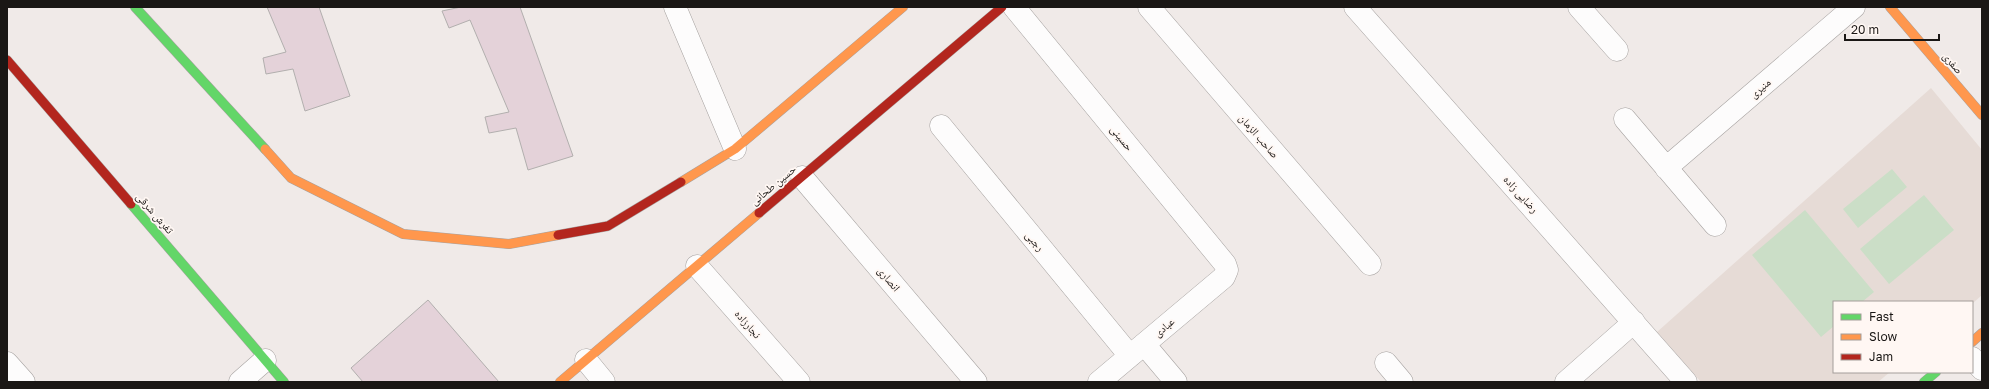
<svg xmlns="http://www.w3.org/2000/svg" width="1989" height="389" font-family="'Golos Text','Noto Naskh Arabic',sans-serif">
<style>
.built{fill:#e6dbd6}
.green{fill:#cbdec7}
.building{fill:#e4d2d9;stroke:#b2afae}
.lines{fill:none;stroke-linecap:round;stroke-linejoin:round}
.street-casing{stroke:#a6a2a0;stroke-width:23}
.fast-casing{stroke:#a6a2a0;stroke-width:10}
.slow-casing{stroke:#a6a2a0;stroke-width:10}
.jam-casing{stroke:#a6a2a0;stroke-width:10}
.street{stroke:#fdfcfc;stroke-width:22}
.fast{stroke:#63d668;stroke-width:9}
.slow{stroke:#ff974d;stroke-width:9}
.jam{stroke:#b3261e;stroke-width:9}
.labels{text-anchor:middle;stroke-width:3.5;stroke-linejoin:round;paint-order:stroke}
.street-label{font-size:11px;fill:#1a1715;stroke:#fff7f3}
</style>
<rect width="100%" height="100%" fill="#f0eae8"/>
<path class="built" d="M1931,88L1982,150V295L1972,304V302H1834V372H1890L1878,382H1701L1657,332Z"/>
<path class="green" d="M1892,169L1907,187L1858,228L1843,209Z
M1924,195L1954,230L1889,284L1860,249Z
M1805,210L1874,292L1862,302H1834V326L1821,337L1752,255Z"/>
<path class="building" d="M267,7H319L350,96L305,111L293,69L266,74L263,58L286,52Z
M461,7H520L573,156L528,170L516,128L489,133L485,117L509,112L470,20L449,28L442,11Z
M428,300L499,382H363L351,368Z"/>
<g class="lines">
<g class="street-casing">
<path id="street" d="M675,7L735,149
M1014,7L1225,264L1227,270L1224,277L1099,382
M1149,7L1370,264
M1355,7L1686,382
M1579,7L1617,50
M1625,119L1715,225
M941,126L1130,356
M1666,168L1854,7
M802,177L976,382
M697,266L799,382
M1144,344L1176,382
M1972,358L1982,369
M586,360L604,382
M7,363L24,382
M1386,363L1402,382
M240,382L265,360
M1566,382L1634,322"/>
</g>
<g class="fast-casing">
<path id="fast" d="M135,7L265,149
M131,204L284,382
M1924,382L1936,372"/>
</g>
<g class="slow-casing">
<path id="slow" d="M1890,7L1982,115
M265,149L291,178L403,234L509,244L558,235
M681,182L735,149L903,7
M1972,342L1982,333
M560,382L759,213"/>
</g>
<g class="jam-casing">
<path id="jam" d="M7,60L131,204
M759,213L1002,7
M558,235L608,226L681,182"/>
</g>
<use href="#street" class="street"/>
<use href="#fast" class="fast"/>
<use href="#slow" class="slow"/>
<use href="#jam" class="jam"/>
</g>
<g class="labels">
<g class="street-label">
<text transform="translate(1953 63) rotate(50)" y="4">صفری</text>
<text transform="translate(1760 88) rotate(-41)" y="4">منیری</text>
<text transform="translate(1259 136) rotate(49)" y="4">صاحب الزمان</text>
<text transform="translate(1122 138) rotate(51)" y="4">حسینی</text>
<text transform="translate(773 185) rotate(-40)" y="4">حسین طحانی</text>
<text transform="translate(1521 194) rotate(48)" y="4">رضایی زاده</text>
<text transform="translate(155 213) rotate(49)" y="4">تفرش شرقی</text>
<text transform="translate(1035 241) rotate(50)" y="4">رجبی</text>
<text transform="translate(889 279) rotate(50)" y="4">انصاری</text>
<text transform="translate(748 324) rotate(49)" y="4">نجارزاده</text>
<text transform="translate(1164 327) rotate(-40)" y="4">عبادی</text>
</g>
</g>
<rect width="1989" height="389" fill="none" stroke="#1a1715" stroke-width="16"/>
<rect x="1833" y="301" width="140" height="72" fill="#fff7f3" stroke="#a39d9a"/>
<rect x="1841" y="314" width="20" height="6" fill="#63d668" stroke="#a39d9a"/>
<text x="1869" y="321" font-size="12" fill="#1a1715">Fast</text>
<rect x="1841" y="334" width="20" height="6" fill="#ff974d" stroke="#a39d9a"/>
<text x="1869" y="341" font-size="12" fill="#1a1715">Slow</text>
<rect x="1841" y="354" width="20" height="6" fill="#b3261e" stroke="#a39d9a"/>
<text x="1869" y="361" font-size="12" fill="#1a1715">Jam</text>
<path d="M1845 34v6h94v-6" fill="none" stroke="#1a1715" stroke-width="2"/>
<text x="1851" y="34" font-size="12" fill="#1a1715" stroke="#fff7f3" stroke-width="3" paint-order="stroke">20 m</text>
</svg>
